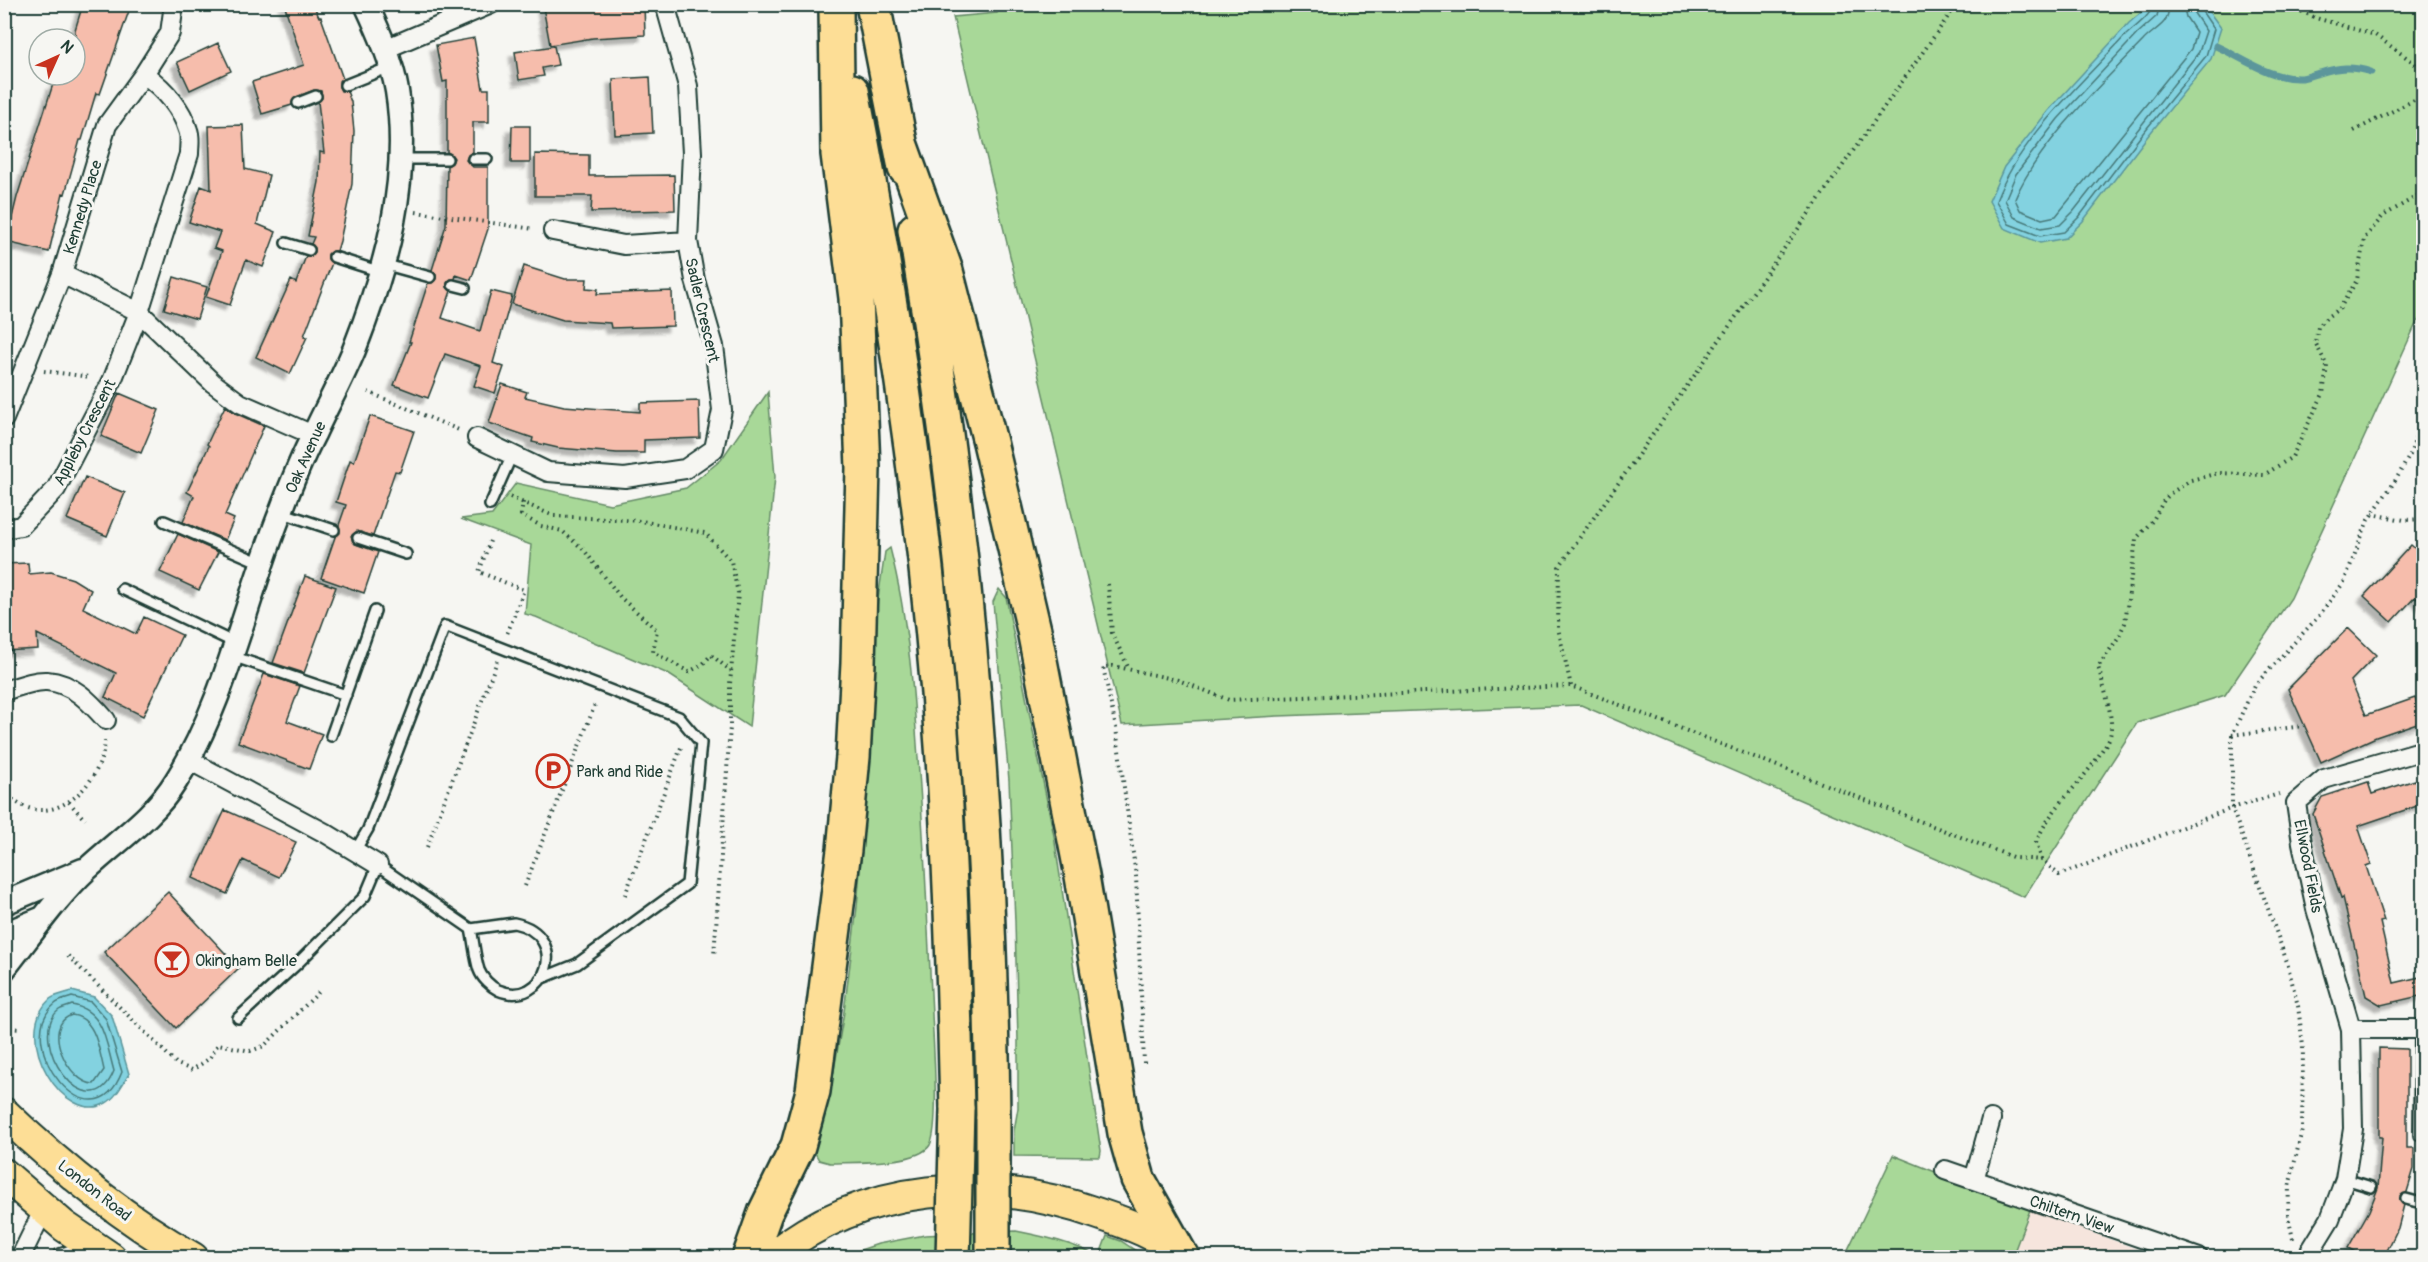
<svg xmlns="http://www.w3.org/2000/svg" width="2428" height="1262" font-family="Pangolin,sans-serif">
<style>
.built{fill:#f6e5dd}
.green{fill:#a8d898;stroke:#648a66;stroke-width:1.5}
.water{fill:#83d2e0;stroke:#5b969b;stroke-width:1.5}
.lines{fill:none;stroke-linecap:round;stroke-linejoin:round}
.shore{stroke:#477979;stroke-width:1.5}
.stream{stroke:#5b969b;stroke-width:7}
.building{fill:#f6bdac;stroke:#1f3d34;stroke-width:1.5;filter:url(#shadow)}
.service-casing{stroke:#1f3d34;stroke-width:14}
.minor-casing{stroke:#1f3d34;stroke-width:22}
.tertiary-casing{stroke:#1f3d34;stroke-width:27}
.primary-casing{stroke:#1f3d34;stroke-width:34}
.motorway-casing{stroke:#1f3d34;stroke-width:38}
.path{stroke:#1f3d34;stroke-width:4;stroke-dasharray:1.5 4.5;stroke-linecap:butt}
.service{stroke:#f6f6f2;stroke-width:9}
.minor{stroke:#f6f6f2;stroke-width:18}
.tertiary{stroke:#f6f6f2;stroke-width:22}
.primary{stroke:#fdde96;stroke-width:30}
.motorway{stroke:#fdde96;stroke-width:33}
.motorway-bridge-casing{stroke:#1f3d34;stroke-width:38;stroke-linecap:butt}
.motorway-bridge{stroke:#fdde96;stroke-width:33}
.labels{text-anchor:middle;stroke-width:6;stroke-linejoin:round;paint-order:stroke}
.street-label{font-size:16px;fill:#1f3d34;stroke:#f6f6f2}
.poi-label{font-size:16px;fill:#1f3d34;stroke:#f6f6f2;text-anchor:start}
</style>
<defs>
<filter id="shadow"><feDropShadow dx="-5.5" dy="5.5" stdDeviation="1.5" flood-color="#0004"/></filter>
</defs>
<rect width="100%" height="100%" fill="#f6f6f2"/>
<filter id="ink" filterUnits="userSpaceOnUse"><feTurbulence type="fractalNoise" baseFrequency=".0167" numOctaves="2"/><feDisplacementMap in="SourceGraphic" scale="12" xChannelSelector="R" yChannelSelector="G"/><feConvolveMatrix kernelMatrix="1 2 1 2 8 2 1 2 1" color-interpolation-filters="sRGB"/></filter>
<g filter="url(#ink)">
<path class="built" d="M2030,1210L2158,1257L2012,1258Z"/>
<path class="green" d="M999,4L2423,5V313L2415,326L2291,598L2225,695L2137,723L2024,897L1581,705L1278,716L1122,725L953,17L997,13Z
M768,392L775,477L749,727L668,674L536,617L525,614L531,545L461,519L492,515L516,483L610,504L686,488L721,460Z
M890,548C909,622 914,697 919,773C925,853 928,933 932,1014C933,1039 940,1126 930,1145C918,1165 853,1162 830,1163L819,1160L814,1151L831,1088L844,1012L857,907L875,685L877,606L885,552Z
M999,589L1006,597L1054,836L1101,1151L1100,1157L1014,1156V1131L1018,1108V1041L1015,921L1009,780L993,602Z
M1893,1155L2030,1210L2012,1257L1844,1258Z
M1016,1231C1046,1237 1073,1243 1099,1257L1107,1236L1121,1241L1145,1257L837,1258L878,1244L925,1235Z"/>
<path class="water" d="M2151,4L2204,5L2221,28L2211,59L2147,137L2083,221L2066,238L2040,243L2004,228L1989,201L2004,167L2048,111L2129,23Z
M72,991L94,997L112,1016L129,1074C123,1083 116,1098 106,1103C65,1127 9,1037 50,999C55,995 66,993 72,991Z"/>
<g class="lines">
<path class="shore" d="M2153,4C2152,16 2131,29 2123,38C2079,86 2019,139 1996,201L2009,224L2040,236L2064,232L2079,217L2143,133L2206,56L2214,29L2201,10L2200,4
M2160,4L2157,16L2138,33L2058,119L2016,174L2005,200L2014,217L2041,228L2060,225L2073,212L2199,52L2206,31L2194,13L2192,4
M2169,4C2169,11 2168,17 2164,22C2158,29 2149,34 2143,41C2104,81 2035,148 2015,199L2020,210L2042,219L2056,216L2191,49L2196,32L2186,17L2183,4
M72,997L91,1002L106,1019L122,1072C91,1151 9,1042 55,1004C59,1000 67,999 72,997Z
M72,1005C105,1011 106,1044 114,1071C89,1134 23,1039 59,1010C62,1008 68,1007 72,1005Z
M72,1015C96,1018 99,1050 104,1070L94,1084C69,1084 40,1025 72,1015Z"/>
<path class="stream" d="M2216,46C2243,58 2271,80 2302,78C2308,77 2314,74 2320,73C2339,67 2352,66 2371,72"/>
</g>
<path class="building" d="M83,4H119L130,8L100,94L96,93L82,140H80L65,194L63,193L49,252L6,242L17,197L53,84L55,85L58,75H75V30Z
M284,4H313L319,17H321L343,79L339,81V87L341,91H347L351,102L354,131L352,184L340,241L337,251H332L328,254V259L332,263L304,336L307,337L290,374L256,357L291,280L296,283L306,256H311L315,252V248L311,244L314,237L308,236L319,182L320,152L324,153L318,102L322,98L321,91L314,90L296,97L292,105L262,114L252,82L304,65Z
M554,4H644L645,35L593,38L550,45L543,7Z
M474,38L483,89H489V122H473V152L468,155L466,160L473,167H488V229L471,280L456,275L455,279H451L447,283V287L451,291L442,318L480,331L491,291L512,296L493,363L504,367L495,393L474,386L481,366L445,354L428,398L394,385L411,342H409L428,283H432L436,279V275L432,270L446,225L447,166L452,163L454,158L451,154L447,152V81L443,82L436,45Z
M218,43L231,71L190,90L177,62Z
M554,46L558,65L542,68L544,76L519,80L515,52Z
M650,77L653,133L615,135L613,79Z
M243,125L245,169L269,175L257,224L276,232L263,267L246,260L230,305L206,297L222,251L214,248L220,232L189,222L201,186L211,190L209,126Z
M512,126H530V163H511Z
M535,154L589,155V176L674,175L675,210L591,212L592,196H535Z
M524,266L565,279H587L586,288L598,289L597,294L672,291L673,326L611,328L610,323L563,320L512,304Z
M174,277L207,287L197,319L164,309Z
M502,384L527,392L525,397L564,406L640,412V403L699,401L700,438L644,440V453H617L558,448L532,442L533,438L489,423Z
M119,393L159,410L141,453L101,436Z
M225,406L235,413L264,426L225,515L234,519L225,540L183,522L194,496L187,492L209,446L207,444Z
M370,416L414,431L400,472L395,471L373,536L357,531L351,536L355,544L378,552L364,593L321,578L335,537L340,533L339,525L346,505L336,502L350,460L354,462Z
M85,477L125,493L107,536L67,519Z
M178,534L218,552L199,590L160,572Z
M2411,545L2424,556V605L2415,597L2392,622L2364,596Z
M28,563L29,574L51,572L73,579L91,590L83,608L136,634L144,617L182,635L143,716L105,697L116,673L37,634L38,649L4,651V564Z
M305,576L336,587L304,673L273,663Z
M2348,628L2376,655L2351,681L2366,715L2415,698L2423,721L2376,737L2321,762L2288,689Z
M264,674L300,686L287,721L322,734L309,769L238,742Z
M2415,780L2423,804L2358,826L2371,864L2366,866L2384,921L2380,922L2394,983L2424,976V995L2381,1005L2366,996L2343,897L2341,898L2313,814L2322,797L2368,782L2372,794Z
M225,810L296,842L279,877L243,860L227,894L193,878Z
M168,892L239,968L176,1028L104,952Z
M2379,1048L2407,1049V1148H2414V1169L2407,1192L2400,1197V1201L2404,1205L2398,1228L2384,1257H2364L2348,1248L2369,1211L2378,1188L2382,1137H2379Z"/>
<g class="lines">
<g class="service-casing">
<path id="service" d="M345,85L390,67
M298,103L316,96
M402,159H447
M473,159H487
M286,243L309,250
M334,257L381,272
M383,264L430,277
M453,285L465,288
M490,505L512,455
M280,512L334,530
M164,521L261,563
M358,538L406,554
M122,589L235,643
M232,656L346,695
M331,736L375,611
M355,851L368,829L445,626L679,717L701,743L687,884L577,964L540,979
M514,923C572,935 546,1010 498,990C490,986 482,978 479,970C475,958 474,942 471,929Z
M238,1018L296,965L365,896L378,865L471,929
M2419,1135L2420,1029
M2345,1179L2371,1187
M2406,1199L2421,1203"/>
</g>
<g class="minor-casing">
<path id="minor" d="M385,49L491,4
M553,231L624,245L688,241
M62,274L139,312L213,383L240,403L313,435
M4,419L62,274L107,125L144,74L170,33L174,4
M477,438L548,472L625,478L685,469L714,449L722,410L714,346L695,280L688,241L692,153L688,86L665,4
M4,529L21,526L56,489L112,381L139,312L189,154C189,146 191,137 188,130C181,107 163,88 144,74
M4,691C17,687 34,680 47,681C73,683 90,702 106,720
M187,759L327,834L378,865
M2351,1029H2424
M1945,1170L2199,1258
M1974,1180L1991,1119
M20,1258L44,1209
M61,1258L94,1247
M2306,1258L2330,1219L2345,1179L2353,1129L2351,1029L2316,909L2302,843L2296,803L2324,779L2424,750"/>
</g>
<g class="tertiary-casing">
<path id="tertiary" d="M4,903L83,870
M4,934L43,918
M4,969C31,935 56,898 87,869C118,840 153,818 176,781C225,703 246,599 280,514C290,487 301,459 314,434C327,406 342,379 354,350C386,269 411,179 397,91C392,61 379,32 366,4"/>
</g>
<g class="primary-casing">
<path id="primary" d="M4,1113C61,1168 124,1219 193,1258
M4,1174L64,1226L111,1258
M770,1258C864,1182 987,1174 1099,1214C1129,1224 1159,1235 1184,1256"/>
</g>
<g class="motorway-casing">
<path id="motorway" d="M873,4L905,168
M852,91C895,312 928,535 943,759C951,875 954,992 957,1109
M901,146L946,271L990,442L1034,630L1082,876L1125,1133L1138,1179L1179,1252
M915,230C966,524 990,821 993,1119
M749,1258L765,1213L798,1146L813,1091L844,850L853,757L858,663L863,468L856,298L838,154L836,9"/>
</g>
<path class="path" d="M2285,4L2316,18L2375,35L2413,62L2424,74
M2354,131L2424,95
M416,212L534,229
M44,371L90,377
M368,392L459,430
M510,497L554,516L641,521L705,533L731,561L738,593L730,684V727L714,956
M523,502L521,515L541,526L562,531L584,550L621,598L657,630L653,652L689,672L703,664L711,655L731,671
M2372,514L2404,520L2424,519
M490,541L479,572L524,590L507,634
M1108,584L1112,633L1129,669
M1571,686L1558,628L1559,567L1957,4
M2232,735L2303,726
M4,791C45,838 101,789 105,741
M69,802L85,820
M427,847L497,661
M2042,860L2036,843C2050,807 2081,785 2101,752C2103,748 2109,741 2110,736C2115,720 2103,684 2098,667L2118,638L2125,623L2136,539L2153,520L2164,500L2171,493L2191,480L2219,473L2264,475L2292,457L2323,394L2327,366L2315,342L2318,327L2327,317L2340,308L2357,280L2364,239L2383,216L2424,192
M525,886L596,702
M625,895L682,745
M68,956L177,1064L192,1070L210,1058L218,1044L250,1051L264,1046L320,991
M4,1027L20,1029
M1144,1063L1136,876L1116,728L1103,667L1113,666L1178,680L1229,700L1571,686L2015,858L2042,860L2059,875L2232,808L2279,794
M2293,1239L2288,1215L2289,1187L2302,1130L2303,1046L2298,1006L2287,962L2232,808V735L2255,685L2318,617L2344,582L2368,520L2395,481L2410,455L2424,412"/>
<use href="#service" class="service"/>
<use href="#minor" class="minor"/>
<use href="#tertiary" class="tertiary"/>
<use href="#primary" class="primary"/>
<use href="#motorway" class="motorway"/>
<g class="motorway-bridge-casing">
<path id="motorway-bridge" d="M953,1258L957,1109
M993,1258V1119"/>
</g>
<use href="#motorway-bridge" class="motorway-bridge"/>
</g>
</g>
<defs>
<g id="parking-ring" transform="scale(1.725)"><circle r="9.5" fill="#f6f6f2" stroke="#c8321e" stroke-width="1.5"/><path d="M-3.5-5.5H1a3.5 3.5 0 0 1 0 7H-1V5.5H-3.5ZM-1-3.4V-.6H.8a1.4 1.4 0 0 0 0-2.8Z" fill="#c8321e"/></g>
<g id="bar-ring" transform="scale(1.725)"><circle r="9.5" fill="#f6f6f2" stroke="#c8321e" stroke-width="1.5"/><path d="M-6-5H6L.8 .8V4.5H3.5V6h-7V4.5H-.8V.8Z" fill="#c8321e"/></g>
</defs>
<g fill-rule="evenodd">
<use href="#parking-ring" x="553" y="771"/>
<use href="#bar-ring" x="172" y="960"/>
</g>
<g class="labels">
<g class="street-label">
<text transform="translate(82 207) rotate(-73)" y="6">Kennedy Place</text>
<text transform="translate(703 310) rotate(77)" y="6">Sadler Crescent</text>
<text transform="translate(84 432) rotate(-63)" y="6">Appleby Crescent</text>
<text transform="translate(305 457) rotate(-66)" y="6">Oak Avenue</text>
<text transform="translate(2309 866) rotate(79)" y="6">Ellwood Fields</text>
<text transform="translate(95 1190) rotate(38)" y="6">London Road</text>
<text transform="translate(2072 1214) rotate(19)" y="6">Chiltern View</text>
</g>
<g class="poi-label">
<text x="576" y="777">Park and Ride</text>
<text x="195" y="966">Okingham Belle</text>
</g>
</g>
<rect width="2428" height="1262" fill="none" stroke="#f6f6f2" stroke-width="24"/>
<rect x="12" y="12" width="2404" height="1238" fill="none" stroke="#1f3d34" stroke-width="2" filter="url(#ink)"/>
<g transform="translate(57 57) rotate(45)"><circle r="28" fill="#f6f6f2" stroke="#a0aca6" stroke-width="1.5"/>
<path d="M0-4.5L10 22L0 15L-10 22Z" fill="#c8321e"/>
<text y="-9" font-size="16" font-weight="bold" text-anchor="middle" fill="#1f3d34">N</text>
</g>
</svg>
